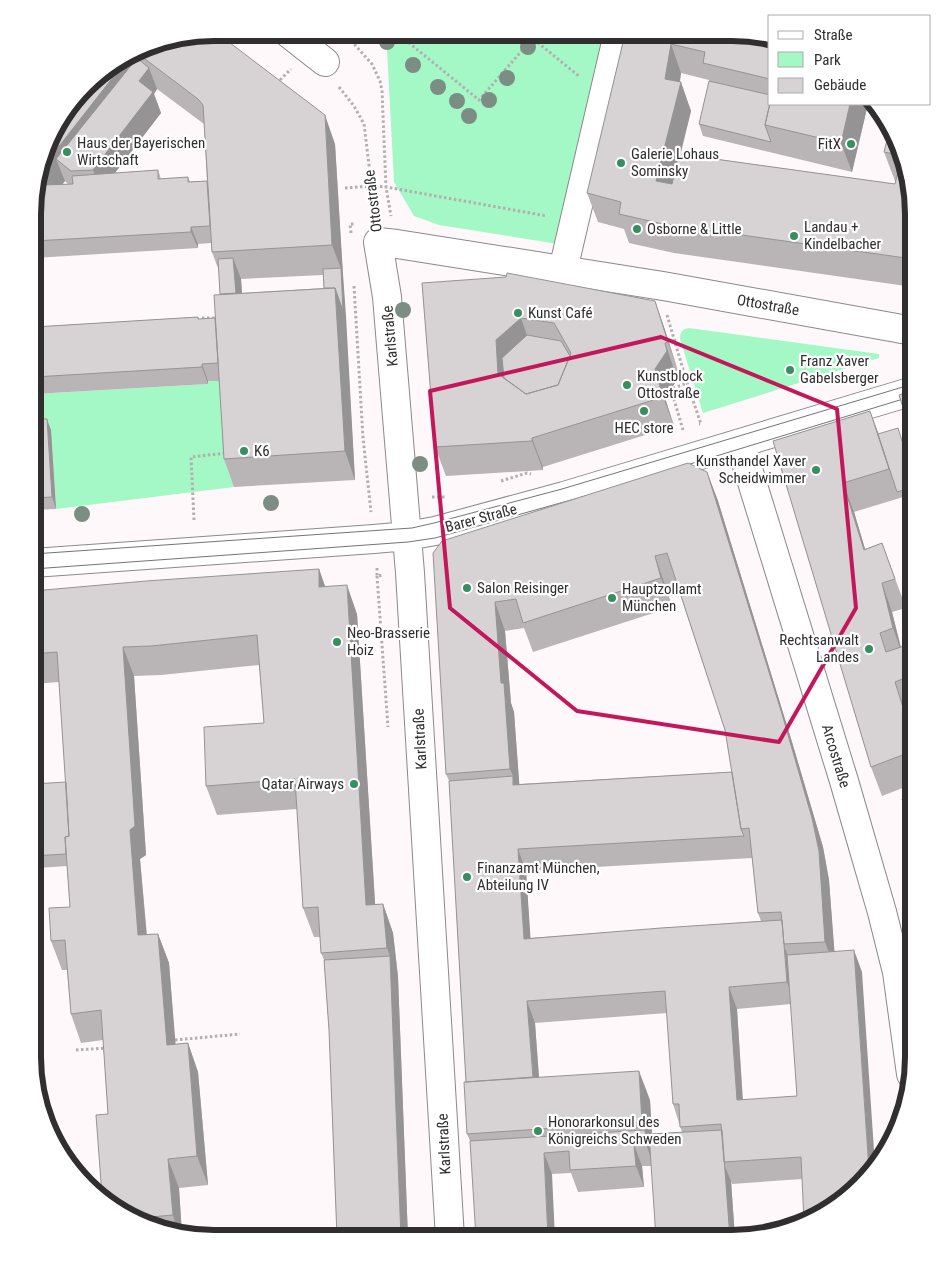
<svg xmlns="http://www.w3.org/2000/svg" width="946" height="1271" font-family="'Roboto Condensed',sans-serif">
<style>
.green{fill:#a4f8c5}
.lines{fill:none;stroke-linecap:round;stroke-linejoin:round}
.minor-casing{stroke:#8d888a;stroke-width:30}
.path{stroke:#b3afb0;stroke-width:3;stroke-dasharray:2.5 2.5;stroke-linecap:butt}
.minor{stroke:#fff;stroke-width:28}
.tram{stroke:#767374;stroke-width:1}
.tree{fill:#7c8e84}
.wall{fill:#b9b5b6;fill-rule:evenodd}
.shaded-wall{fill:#969394}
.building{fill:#d7d2d4;stroke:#969394;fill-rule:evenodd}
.marked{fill:none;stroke:#c2185b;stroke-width:4;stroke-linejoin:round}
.poi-dot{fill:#398e61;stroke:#fff;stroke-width:2}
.labels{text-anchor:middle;stroke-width:4.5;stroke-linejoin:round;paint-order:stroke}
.poi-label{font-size:15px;fill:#302e2f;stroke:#fff;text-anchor:start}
.street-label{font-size:15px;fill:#302e2f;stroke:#fff}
.rim{fill:none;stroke:#302e2f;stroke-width:6}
</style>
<rect width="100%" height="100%" fill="#fef8fa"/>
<path class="green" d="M369,33L607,34L558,244L439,225L414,216L394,182L387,49Z
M689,328L879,354V358L703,413L680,339C680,332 682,329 689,328Z
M228,380L234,487L56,509L51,431H34V394L208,384V381Z"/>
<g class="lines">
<g class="minor-casing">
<path id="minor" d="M288,33L325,62
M563,270L618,34
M740,443L844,781L882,912L897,972L911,1074
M33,563L374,539L407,536L435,531L564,496L913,391
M450,1238L410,573L387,297L378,242L397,244L663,286L913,331"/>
</g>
<path class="path" d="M397,33L479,100L532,39
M526,33L580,77
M339,38L346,35L372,64L380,81L382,91L386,187L391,216
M280,80L291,69
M339,87L354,106L364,124L375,214
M345,188L371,186L386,187L547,216
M351,233L350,224H355
M354,286L363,438L371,512
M667,315L687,383L701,424H699
M202,318H219
M683,430L671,389L687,383
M501,481L527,473L531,474
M432,497H447
M194,520L191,457L226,453
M377,568V576L383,575
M377,576L388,727
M175,1040L240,1034
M76,1050L107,1048"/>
<use href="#minor" class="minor"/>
<path class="tram" d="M677,468L913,396
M33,554L412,528L434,523L562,489L913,384
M33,569L408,542L435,538L589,495"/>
</g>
<g class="tree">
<circle cx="387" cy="42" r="8"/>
<circle cx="528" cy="47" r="8"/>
<circle cx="413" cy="65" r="8"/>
<circle cx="507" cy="78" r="8"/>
<circle cx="438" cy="87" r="8"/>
<circle cx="489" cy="100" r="8"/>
<circle cx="457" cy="101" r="8"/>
<circle cx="469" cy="116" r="8"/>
<circle cx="403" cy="310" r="8"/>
<circle cx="420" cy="464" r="8"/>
<circle cx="271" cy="503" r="8"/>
<circle cx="82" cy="514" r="8"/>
</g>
<path class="wall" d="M625,34L770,39V104H868L852,172L703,136L699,124L709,81V80L681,73L680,82L691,111L680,154L895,184L896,181H895L884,152L887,140H885L875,111L895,133L914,214L913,287L674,253L629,243L624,229L598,222L587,193Z
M155,42L335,144L355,480L234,487L224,459L219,381H208V384L34,394V327L198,317L199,319L215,318L220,294L219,271L212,252L211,243L198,244V248L34,258V190L95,77ZM157,89L204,124L207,181L190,182L188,177L161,179L158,170L115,173L161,113L154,94ZM65,181L68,184H62ZM323,275L324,288L242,293L241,279Z
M422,283L655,301L665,330L678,371L675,372L677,380L665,398L674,426L543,467V470L446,476L435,447Z
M870,411L878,434L913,474V494L854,512L865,549L882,543L906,608L892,612L901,647L913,643V708L905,711L910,726L913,724V784L882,796L871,767L773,441Z
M34,419L51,430L56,509L35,510L36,517H34Z
M707,472L718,501L792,742L823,847L829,880L834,951L862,972L802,1179L732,1184L731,1181L735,1238H732L651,1166H642L644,1187L578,1192L571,1173L552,1174L470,1141L467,1134L466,1082L449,781L446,774L433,553ZM676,582L725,730L732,772L519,784L514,712L511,703L505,631L524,628L533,652L672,607L665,585ZM752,858L758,913L761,921L530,938L526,871ZM791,1004L797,1096L743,1100L737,1009ZM667,1013L673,1104L682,1132L652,1134L650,1100L539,1077L535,1023Z
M319,569L325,586L357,614L375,904H383L393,933L398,977L408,1238L337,1237L329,1030L324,960L321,953L320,937H314L303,908L297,809L217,815L206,786L264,723L259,665L161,675L134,676L146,855L140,859L147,935L158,934L169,963L175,1044L188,1043L198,1072L208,1185L179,1188L182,1234L113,1208L108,1114L103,1040L81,1043L71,1014L67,970H62L51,941L70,907L67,866L38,868L33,856L66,782L59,682L33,684V591Z"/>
<path class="shaded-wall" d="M671,44L681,73L678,94L681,82L691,111L667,210L656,181L665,79Z
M135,54L143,75L149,68L157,89L154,94L161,113L101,191L93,170L56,159L65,181L34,221V190L42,168L128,58Z
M850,104H868L852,172L841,143Z
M325,115L335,144L343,274L332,245Z
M191,227L198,244V248L191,232Z
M233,258L241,279L244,322L236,301Z
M341,268L343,274L346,316L343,311Z
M335,288L346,316L355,480L345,451Z
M655,301L665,330L678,371L668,342Z
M521,318L531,347L508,394L498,374L496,340Z
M665,343L675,372L677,380L665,398L674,426L663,397L655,369Z
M202,364L208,381V384L202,367Z
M870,411L881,440L897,492L889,469Z
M47,419L51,430L56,509L52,497Z
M532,438L543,467V470L532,441Z
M707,472L718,501L792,742L823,847L829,880L836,971L825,942Z
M843,483L854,512L874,579L864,550Z
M34,506L35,510L36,517L34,511Z
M655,556L665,585L672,607L661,578Z
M319,569L329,598L319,587Z
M882,583L892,612L903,657L893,628Z
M347,585L357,614L377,934L366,905Z
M495,602L505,631L511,703L514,712L521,806L513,785V776L510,769L501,683Z
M123,647L134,676L146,855L140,859L149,964L138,935L130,830Z
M895,682L905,711L913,736L909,726Z
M518,849L526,871L532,960L524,939Z
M383,904L393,933L398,977L408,1238H401L390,956L387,948Z
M158,934L169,963L178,1074L167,1045Z
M785,948L793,969L795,1004L787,982Z
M854,950L862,972L875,1165L869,1170Z
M729,987L737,1009L744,1122L737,1100Z
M527,1001L535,1023L541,1106L534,1085Z
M188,1043L198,1072L208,1185L197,1156Z
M639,1071L650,1100L653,1151L642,1122Z
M645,1130L653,1151L654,1166L646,1144Z
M634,1145L642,1166L644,1187L636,1166Z
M544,1153L552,1174L555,1238H548Z
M168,1159L179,1188L182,1234L176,1231L175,1222L173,1215Z
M724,1164L731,1181L735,1238H730Z"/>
<path class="building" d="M214,32L217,33L325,115L332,245L212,252L203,105L198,99L137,53L155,42Z
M625,34H756L770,39V79L703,63L705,52L671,44L665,79L681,82L656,181L672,184L679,154L895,184L901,159L914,214L913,259L663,224L619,214L621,202L587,193Z
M128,58L42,168L57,123L95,77Z
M137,58L149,68L139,81L153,92L93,170L71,171L56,159Z
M709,81L770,95V103L765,125L771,142L699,124Z
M770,103V104H850L841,143L765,125Z
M890,128L895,133L900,155L884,152Z
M158,170V179L188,177V182L207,181L210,226L191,227V232L34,241V196L42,185L73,184L72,176Z
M233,258L236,293L220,294L218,259Z
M341,268L343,311L335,288H324L323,269Z
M507,273L655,301L668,342L665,343L667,351L655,369L663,397L532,438V441L435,447L422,283L506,277ZM521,318L554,323L571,353L558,385L526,394L498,374L496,340Z
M335,288L345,451L224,459L214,295Z
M198,317V319L215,318L218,363L202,364V367L34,377V327Z
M527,335L561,341L570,356L558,385L526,394L504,378L502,358Z
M913,390V439L899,395Z
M870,411L889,469L843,483L864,550L882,543L895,579L882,583L893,628L880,633L886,652L913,643V689H911L907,677L895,682L909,726L913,724V751L871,767L773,441Z
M34,419H47L52,497L34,498Z
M898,428L913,475V487L897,492L878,434Z
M688,463L707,472L782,714L812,818L819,851L825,942L784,944L781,912L758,913L749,828L741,829L725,730L667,553L655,556L661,578L523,623L516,599L495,602L501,683H504L510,769L446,774L433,553L442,541Z
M319,569V587L347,585L366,905L383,904L387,948L321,953L318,907L303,908L295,779L206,786L204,727L264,723L257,635L151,646L123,647L135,826L130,830L138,935L158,934L167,1045L188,1043L197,1156L168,1159L173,1215L139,1218L113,1208L102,1196L96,1115L108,1114L101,1010L71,1014L65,940L51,941L49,908L70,907L65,837L69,836L57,652L33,654V591L146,581Z
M732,772L741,829L744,836L518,849L524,939L661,928L782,920L787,982L729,987L737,1100L797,1096L787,955L854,950L869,1170L813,1220L804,1222L801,1157L724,1162L721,1124L680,1127L679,1104H673L665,991L527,1001L533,1077L466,1082L449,781L513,776V785Z
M66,782L69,836L65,837L66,854L33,856V784Z
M913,796V834L902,799Z
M913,867V898L904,871Z
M390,956L401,1238L337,1237L329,1030L324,960Z
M639,1071L642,1122L467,1134L464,1082Z
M645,1130L646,1144L634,1145L636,1166L570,1170L569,1151L544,1153L548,1238H476L470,1141Z
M722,1130L730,1238H656L649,1134Z
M175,1222L176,1231L156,1224Z"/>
<path class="marked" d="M661,337L837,409L856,608L779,742L577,711L450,608L430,391Z"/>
<g class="poi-dot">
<circle cx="851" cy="144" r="5"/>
<circle cx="67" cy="152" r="5"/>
<circle cx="621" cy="163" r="5"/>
<circle cx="637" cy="229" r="5"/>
<circle cx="794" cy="236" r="5"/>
<circle cx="518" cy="313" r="5"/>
<circle cx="790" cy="370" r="5"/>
<circle cx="627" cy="385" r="5"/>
<circle cx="644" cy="411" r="5"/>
<circle cx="244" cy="451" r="5"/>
<circle cx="816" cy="470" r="5"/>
<circle cx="467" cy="588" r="5"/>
<circle cx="612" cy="598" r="5"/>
<circle cx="337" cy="642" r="5"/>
<circle cx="869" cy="649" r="5"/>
<circle cx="354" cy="784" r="5"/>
<circle cx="467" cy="877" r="5"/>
<circle cx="538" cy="1131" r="5"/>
</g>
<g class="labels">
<g class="poi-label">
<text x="77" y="148">Haus der Bayerischen<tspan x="77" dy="17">Wirtschaft</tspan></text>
<text x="841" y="149" text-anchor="end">FitX</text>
<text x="631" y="159">Galerie Lohaus<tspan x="631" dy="17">Sominsky</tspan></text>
<text x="804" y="232">Landau +<tspan x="804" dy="17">Kindelbacher</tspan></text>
<text x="647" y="234">Osborne &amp; Little</text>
<text x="528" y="318">Kunst Café</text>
<text x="800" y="366">Franz Xaver<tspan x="800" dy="17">Gabelsberger</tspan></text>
<text x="637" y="381">Kunstblock<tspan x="637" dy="17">Ottostraße</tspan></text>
<text x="644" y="433" text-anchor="middle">HEC store</text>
<text x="254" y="456">K6</text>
<text x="806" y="466" text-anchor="end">Kunsthandel Xaver<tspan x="806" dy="17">Scheidwimmer</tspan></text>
<text x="477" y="593">Salon Reisinger</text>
<text x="622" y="594">Hauptzollamt<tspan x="622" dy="17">München</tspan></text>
<text x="347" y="638">Neo-Brasserie<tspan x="347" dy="17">Hoiz</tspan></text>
<text x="859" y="645" text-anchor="end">Rechtsanwalt<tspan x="859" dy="17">Landes</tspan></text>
<text x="344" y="789" text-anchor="end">Qatar Airways</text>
<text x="477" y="873">Finanzamt München,<tspan x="477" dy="17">Abteilung IV</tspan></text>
<text x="548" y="1127">Honorarkonsul des<tspan x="548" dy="17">Königreichs Schweden</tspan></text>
</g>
<g class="street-label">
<text transform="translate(373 201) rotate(-97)" y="5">Ottostraße</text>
<text transform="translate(768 305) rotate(10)" y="5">Ottostraße</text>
<text transform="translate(390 336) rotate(-95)" y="5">Karlstraße</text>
<text transform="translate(481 518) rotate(-15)" y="5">Barer Straße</text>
<text transform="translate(420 739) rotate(-93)" y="5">Karlstraße</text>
<text transform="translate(836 756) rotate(73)" y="5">Arcostraße</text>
<text transform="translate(444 1144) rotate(-93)" y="5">Karlstraße</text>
</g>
</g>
<path d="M0 0H946V1271H0ZM214 41H732A173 173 0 0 1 905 214V1057A173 173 0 0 1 732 1230H214A173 173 0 0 1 41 1057V214A173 173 0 0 1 214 41Z" fill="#fff" fill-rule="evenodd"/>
<path class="rim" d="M214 41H732A173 173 0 0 1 905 214V1057A173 173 0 0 1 732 1230H214A173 173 0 0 1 41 1057V214A173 173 0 0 1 214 41Z"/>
<rect x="768" y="15" width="162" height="90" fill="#ffffff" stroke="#acabac"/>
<rect x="778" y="31" width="25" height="8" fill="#ffffff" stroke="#acabac"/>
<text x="814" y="40" font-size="15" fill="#302e2f">Straße</text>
<rect x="778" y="52" width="25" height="15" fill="#a4f8c5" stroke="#acabac"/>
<text x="814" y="65" font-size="15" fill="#302e2f">Park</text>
<rect x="778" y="78" width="25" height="15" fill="#d7d2d4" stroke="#acabac"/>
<text x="814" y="90" font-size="15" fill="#302e2f">Gebäude</text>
</svg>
